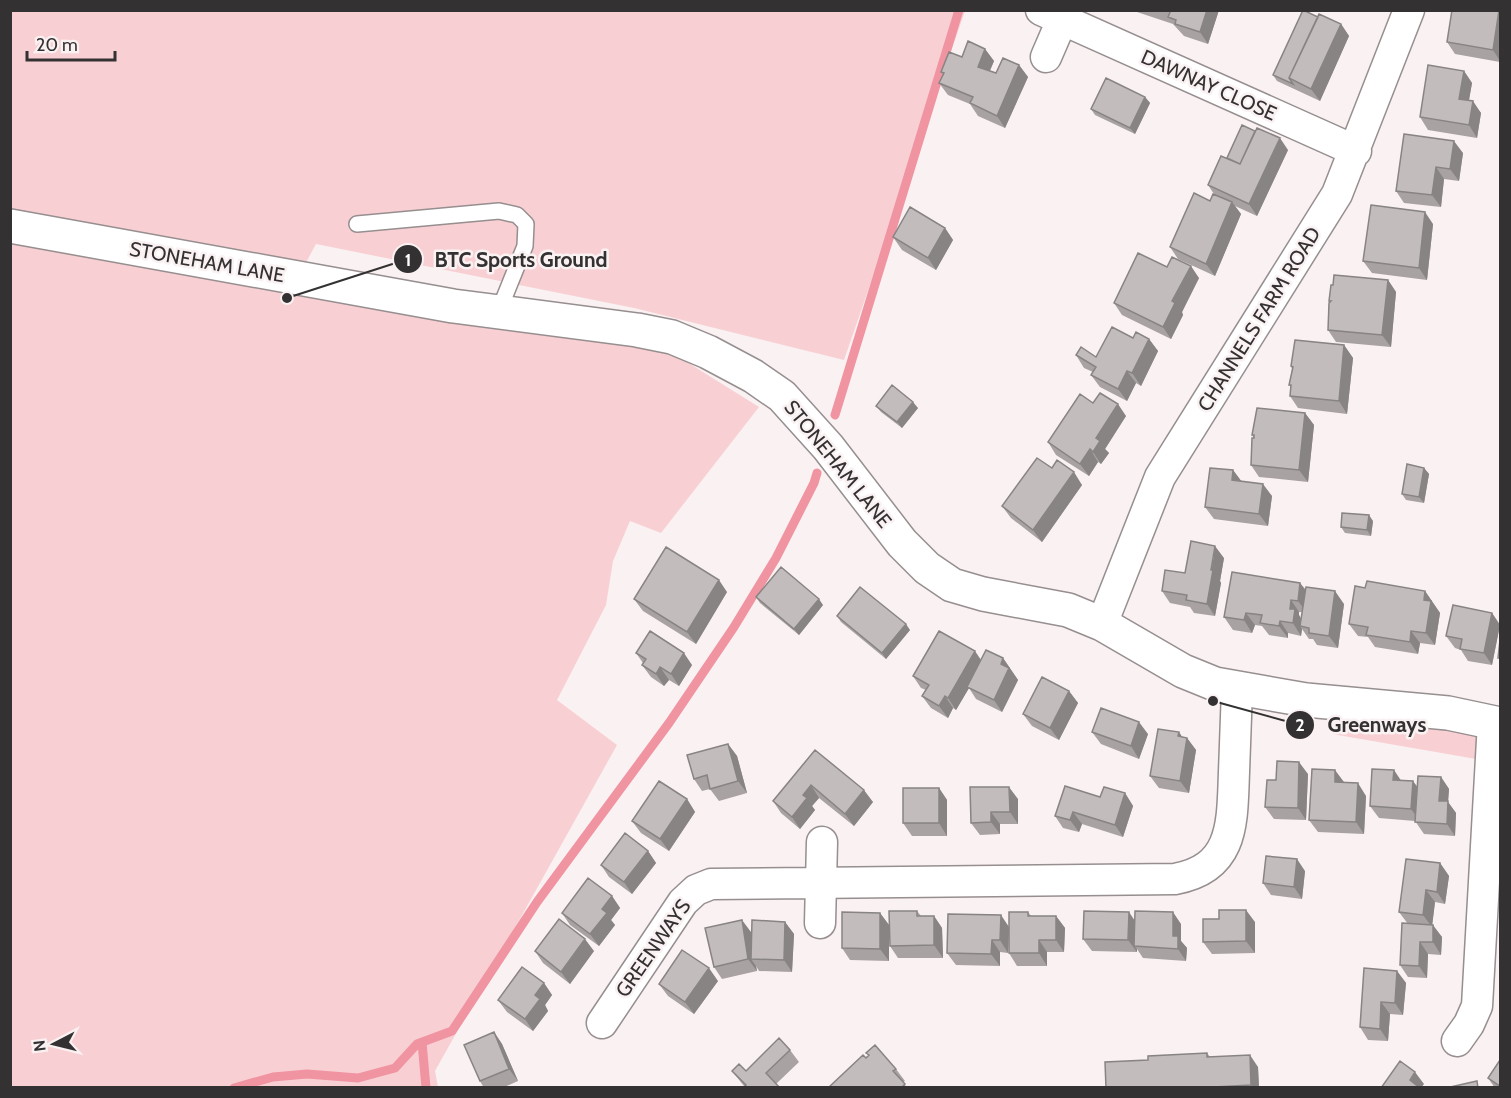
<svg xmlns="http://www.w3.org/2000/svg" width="1511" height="1098" font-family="Cabin,sans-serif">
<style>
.green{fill:#f8d0d4}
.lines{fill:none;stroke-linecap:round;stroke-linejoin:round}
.stream{stroke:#f094a1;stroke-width:9}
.lane-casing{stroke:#968e8f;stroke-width:18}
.street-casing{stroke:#968e8f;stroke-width:33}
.secondary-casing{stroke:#968e8f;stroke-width:36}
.lane{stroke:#fff;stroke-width:15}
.street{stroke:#fff;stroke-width:30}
.secondary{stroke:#fff;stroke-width:33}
.wall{fill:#a8a2a2;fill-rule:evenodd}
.shaded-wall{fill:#888484}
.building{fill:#c3bcbc;stroke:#888484;stroke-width:1.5}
.labels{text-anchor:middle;stroke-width:5;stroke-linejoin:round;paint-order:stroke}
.street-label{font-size:20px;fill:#343132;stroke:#faf1f2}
.leader{fill:none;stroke:#343132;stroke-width:2}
.callout-dot{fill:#343132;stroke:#faf1f2;stroke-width:2}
.mark-label{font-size:18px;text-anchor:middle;font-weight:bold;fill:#fff}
.callout-label{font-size:21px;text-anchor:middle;font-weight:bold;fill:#343132;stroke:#faf1f2;stroke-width:5;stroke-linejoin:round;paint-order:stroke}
</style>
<rect width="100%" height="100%" fill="#faf1f2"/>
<path class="green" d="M10,11H965L844,360L634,308L316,244L289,294L422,318L658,344L759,407L661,533L630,521L613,561L606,605L557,700L617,745L435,1071L438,1087H11Z
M1333,711L1478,732L1476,759L1332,734Z"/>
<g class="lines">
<path class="stream" d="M835,415L959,10
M422,1042L426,1088
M234,1088L273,1077L307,1074L358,1078L395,1068L417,1044L452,1031L537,902L669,723L734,627L776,558L814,483L817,473"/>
<g class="lane-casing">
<path id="lane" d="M357,224L499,211L517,215L526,224L525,246L498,313"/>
</g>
<g class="street-casing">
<path id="street" d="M1041,10L1356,151
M1046,57L1062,20
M1102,624L1160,477L1337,194L1409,10
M820,923L822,842
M602,1023L683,902L696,890L711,884L1175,879C1235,868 1232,822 1234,772C1235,745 1236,717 1237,689
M1457,1041L1469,1024L1477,1006L1493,722"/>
</g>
<g class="secondary-casing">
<path id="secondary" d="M10,226L453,306L637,330L672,337L708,352L753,376L782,396L828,447L902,543L927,568L952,585L983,594L1068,610L1102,624L1183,671L1215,684L1306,700L1448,713L1500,724"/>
</g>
<use href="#lane" class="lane"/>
<use href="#street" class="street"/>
<use href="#secondary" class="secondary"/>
</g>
<path class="wall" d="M1136,10H1219L1208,44L1184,36L1173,24L1137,12Z
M1500,10V62L1455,54L1447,42Z
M1318,17L1341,24L1349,36L1320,101L1277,81L1273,75Z
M985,49L994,61L990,71L996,73L1019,65L1028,77L1005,128L978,116L970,104L948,95L939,83L943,75L941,72L962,57Z
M1464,71L1472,83L1469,100L1481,113L1477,138L1428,130L1420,117Z
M1145,97L1150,103L1135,134L1095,115L1091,109Z
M1404,134L1463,153L1459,181L1444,179L1441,207L1404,203L1396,191Z
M1288,150L1257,216L1235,206L1241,214L1215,276L1178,259L1170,247L1210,201L1214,194L1208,185L1227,158Z
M1433,224L1427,280L1372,273L1363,261Z
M945,228L953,240L936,270L902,250L893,237Z
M1167,267L1199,278L1182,312L1183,315L1171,339L1122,315L1114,303Z
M1388,280L1396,292L1391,347L1336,342L1328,330L1329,301Z
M1133,338L1149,339L1158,351L1141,386L1136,383L1127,401L1100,387L1091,375L1093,372L1084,368L1076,355L1096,357Z
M1344,345L1353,358L1347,414L1298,408L1290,396L1291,387L1289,385L1292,369L1291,366Z
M1093,403L1126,416L1105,449L1109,453L1101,464L1098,462L1089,476L1056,455L1048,442Z
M876,406L918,408L902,428L881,412Z
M1305,413L1314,425L1308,482L1259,477L1251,465L1254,438L1252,435Z
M1052,468L1082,485L1042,542L1011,518L1002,506Z
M1424,468L1429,474L1424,503L1406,500L1402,494Z
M1233,470L1241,481L1272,496L1268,526L1214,519L1205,507Z
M1373,521L1371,536L1345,533L1341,527Z
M1224,558L1220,581L1221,583L1215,616L1194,613L1190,607L1170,603L1162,591L1185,573Z
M1300,583L1306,590L1344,604L1338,648L1317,645L1313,639H1309L1302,629L1301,636L1288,633V638L1269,635L1262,626L1255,625L1252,633L1233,630L1224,617ZM1299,612H1302L1301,619L1299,615Z
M1365,588L1425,591L1440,613L1435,645L1420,643L1418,654L1375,647L1368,637L1358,636L1349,624Z
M727,592L696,644L643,611L634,599Z
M756,597L823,605L799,635L760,603Z
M1492,613L1500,625L1492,665L1468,661L1461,650L1455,648L1446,636Z
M837,616L910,630L886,659L841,622Z
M636,653L692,665L679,686L669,680L664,686L651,677L642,665L643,663Z
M1003,658L1018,680L1002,712L976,699L969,688L956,710L953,708L948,718L931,708L922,696L926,690L921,688L913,676L981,660Z
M1069,691L1078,703L1059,740L1032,726L1023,714Z
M1092,732L1148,734L1139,759L1101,744Z
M1179,732L1182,737L1187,738L1196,750L1189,793L1159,788L1150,776Z
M728,744L737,756L747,793L719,801L710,789L702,791L694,779Z
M815,750L873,802L854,826L819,798L812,806L815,810L800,829L781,813L773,801Z
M1308,774L1306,820L1274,819L1265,807L1276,780Z
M1441,777L1449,789L1448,802L1456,813L1455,836L1424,834L1415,821L1379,818L1370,806L1401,781L1417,787Z
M1344,783L1366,796L1364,834L1318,832L1309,820Z
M939,788L947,800V836H912L903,823Z
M1125,793L1133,806L1123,837L1082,824L1079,832L1063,828L1055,816L1100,797Z
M687,799L695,812L669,851L641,833L632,821Z
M1018,799V824H1000V834L980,835L971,823Z
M648,851L656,863L632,894L609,877L601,865Z
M1440,863L1449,876L1445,904L1435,902L1432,925L1442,937L1441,955L1428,954L1427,978L1408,977L1400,965L1408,924L1399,912Z
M1305,871L1302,899L1271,895L1263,883Z
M612,896L620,908L611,920L615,925L599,946L570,925L562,913Z
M917,911L921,916H934L942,928L943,958H898L890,946Z
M1028,912L1031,916H1056L1065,928L1064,952H1047V966H1017L1009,953V932L1008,953L1000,952V966L956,965L947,953L1009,927Z
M880,913L889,925V961L850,960L842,948Z
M1219,919L1255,922V953L1212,954L1203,942Z
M1135,920L1181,924V941L1187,948L1186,961L1143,958L1137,949V952L1092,951L1083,939Z
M785,922L794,934L792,972L759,971L756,966L757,971L722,979L714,967L751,932L752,938Z
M535,951H594L570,984L543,963Z
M1397,971L1406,983L1403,1015L1390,1014L1388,1041L1368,1040L1360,1027Z
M718,981L694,1014L668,996L659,984Z
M544,983L552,995L545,1005L548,1011L533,1031L507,1012L498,1000Z
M494,1032L502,1044L518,1081L502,1088H484L480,1081Z
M790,1050L799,1062L776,1084L744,1086L732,1071H746Z
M1207,1053L1210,1057L1258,1067L1259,1088H1106Z
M866,1058L896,1069L905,1081L903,1082L907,1088H828Z
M1500,1060V1088H1495L1488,1078Z"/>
<path class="shaded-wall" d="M1207,10H1219L1208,44L1200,32Z
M1499,10H1500V61L1493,50Z
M1341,24L1349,36L1320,101L1311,89Z
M985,49L994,61L986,79L978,67Z
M1019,65L1028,77L1005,128L997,116Z
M1464,71L1472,83L1467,111L1459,99Z
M1145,97L1150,103L1135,134L1130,128Z
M1473,101L1481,113L1477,138L1469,125Z
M1280,138L1288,150L1257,216L1249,204Z
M1454,141L1463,153L1459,181L1450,169Z
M1436,167L1444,179L1441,207L1432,195Z
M1232,202L1241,214L1215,276L1206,264Z
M1425,212L1433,224L1427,280L1419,268Z
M945,228L953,240L936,270L928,258Z
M1191,266L1199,278L1182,312L1183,315L1171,339L1163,327L1172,301Z
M1388,280L1396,292L1391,347L1382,335Z
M1149,339L1158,351L1141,386L1132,373Z
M1344,345L1353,358L1347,414L1339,401Z
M1127,371L1136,383L1127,401L1118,389Z
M913,402L918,408L902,428L897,422Z
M1118,404L1126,416L1105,449L1109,453L1101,464L1093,452L1096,438Z
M1305,413L1314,425L1308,482L1299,470Z
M1090,449L1098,462L1089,476L1080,464Z
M1424,468L1429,474L1424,503L1419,497Z
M1233,470L1242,482L1232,480Z
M1074,472L1082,485L1042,542L1033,530Z
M1263,484L1272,496L1268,526L1259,514Z
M1369,515L1373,521L1371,536L1367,530Z
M1215,546L1224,558L1220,581L1221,583L1215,616L1207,604Z
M719,580L727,592L696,644L687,632Z
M1300,583L1309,595L1307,613L1298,601Z
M1335,591L1344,604L1338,648L1329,636Z
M1425,591L1440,613L1435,645L1426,633L1424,600Z
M819,599L823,605L799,635L794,629Z
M1291,600L1299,612V615L1303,622L1300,626L1302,629L1301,636L1293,623L1290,609Z
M1246,613L1255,625L1252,633L1244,620Z
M1492,613L1500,625L1492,665L1484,653Z
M1280,621L1288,633V638L1279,626Z
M906,624L910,630L886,659L882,653Z
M1411,631L1420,643L1418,654L1410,642Z
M975,651L983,663L967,687L969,688L956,710L948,698Z
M684,653L692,665L679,686L671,674Z
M1003,658L1018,680L1002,712L994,700L1001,664Z
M660,667L669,680L664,686L656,674Z
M1069,691L1078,703L1059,740L1050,728Z
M945,696L953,708L948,718L939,706Z
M1139,722L1148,734L1139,759L1131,746Z
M1179,732L1186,743L1187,738L1196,750L1189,793L1180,781L1178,736Z
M728,744L737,756L747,793L738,781Z
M1299,762L1308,774L1306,820L1298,808Z
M1335,770L1344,782L1343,794L1335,782Z
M1394,770L1402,782L1393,780Z
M1441,777L1449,789L1448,802L1456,813L1455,836L1447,824L1439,801Z
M1413,781L1422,793L1420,821L1411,809Z
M1358,783L1366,796L1364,834L1356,822Z
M811,785L819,798L812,806L815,810L800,829L792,817L803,795Z
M1009,787L1018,799V824L1010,812Z
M939,788L947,800V836L939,823Z
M864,790L873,802L854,826L845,814Z
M1125,793L1133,806L1123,837L1115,825Z
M687,799L695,812L669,851L660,839Z
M991,812L1000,824V834L991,822Z
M1073,812L1082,824L1079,832L1070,820Z
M648,851L656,863L632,894L624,882Z
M1297,859L1305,871L1302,899L1294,887Z
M1440,863L1449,876L1445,904L1437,892Z
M1426,890L1435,902L1432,927L1423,915Z
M612,896L620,908L611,920L615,925L599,946L590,934L602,909Z
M1246,910L1255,922V953L1246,941Z
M1129,912L1137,924L1134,946L1137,949V952L1128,940Z
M1173,912L1181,924V941L1187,948L1186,961L1178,949L1173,936Z
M880,913L889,925V961L880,949Z
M1001,915L1009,927L1008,953L1000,940Z
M934,916L942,928L943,958L934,945Z
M1056,916L1065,928L1064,952L1056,940Z
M742,920L751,932L755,959H751L756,966L757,971L748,959Z
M785,922L794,934L792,972L784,960Z
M1433,925L1442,937L1441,955L1433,942Z
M585,939L594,951L570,984L561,972Z
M992,940L1000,952V966L991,954Z
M1039,940L1047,952V966L1039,953Z
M1420,942L1428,954L1427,978L1419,966Z
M709,968L718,981L694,1014L685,1002Z
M1397,971L1406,983L1403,1015L1395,1003Z
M544,983L552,995L545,1005L548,1011L533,1031L525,1019L535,995Z
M1381,1002L1390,1014L1388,1041L1380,1029Z
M494,1032L502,1044L518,1081L509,1069Z
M1250,1055L1258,1067L1259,1088H1253L1251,1085Z
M1415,1072L1424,1084L1421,1088H1415L1410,1080Z"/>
<path class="building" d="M1171,10H1207L1200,32L1175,24L1176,20L1168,17Z
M1303,10L1318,17L1289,78L1293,84L1273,75Z
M1452,10H1499L1493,50L1447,42Z
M1319,14L1341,24L1311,89L1289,78Z
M968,41L985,49L978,67L996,73L1003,58L1019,65L997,116L970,103L973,97L939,83L944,73L941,72L949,52L962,57Z
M1428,65L1464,71L1459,99L1473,101L1469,125L1420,117Z
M1106,78L1145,97L1130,128L1091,109Z
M1242,125L1255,131L1240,164L1227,158Z
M1257,128L1280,138L1249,204L1208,185L1221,156L1240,164Z
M1404,134L1454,141L1450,169L1436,167L1432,195L1396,191Z
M1194,193L1210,201L1213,194L1232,202L1206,264L1170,247Z
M1371,205L1425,212L1419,268L1363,261Z
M910,207L945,228L928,258L893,237Z
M1138,253L1167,267L1172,257L1191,266L1172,301L1175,303L1163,327L1114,303Z
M1334,275L1388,280L1382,335L1328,330L1329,303L1331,301H1329L1331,285H1333Z
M1112,327L1133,338L1136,332L1149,339L1132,373L1127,371L1118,389L1091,375L1096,367L1076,355L1081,347L1096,357Z
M1295,340L1344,345L1339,401L1290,396L1291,385H1289L1293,367L1291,366Z
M892,385L913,402L897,422L876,406Z
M1100,393L1118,404L1096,438L1100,441L1093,452L1090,449L1080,464L1048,442L1080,394L1093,403Z
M1257,408L1305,413L1299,470L1251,465L1252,438H1254V435H1252Z
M1037,458L1052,468L1057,460L1074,472L1033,530L1002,506Z
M1407,464L1424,468L1419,497L1402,494Z
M1210,468L1233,470L1232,480L1263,484L1259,514L1205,507Z
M1342,513L1369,515L1367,530L1341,527Z
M1191,541L1215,546L1211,570H1213L1207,604L1186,600L1187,595L1162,591L1165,570L1185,573Z
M666,547L719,580L687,632L634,599Z
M781,567L819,599L794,629L756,597Z
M1232,572L1300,583L1298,601L1291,600L1290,609H1295L1293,623L1280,621L1279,626L1260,623L1262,615L1246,613L1244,620L1224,617Z
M1367,581L1425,591L1424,600L1431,601L1426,633L1411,631L1410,642L1366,635L1368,627L1349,624L1355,586L1365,588Z
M860,587L906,624L882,653L837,616Z
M1306,587L1335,591L1329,636L1309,633V628L1300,626Z
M1453,605L1492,613L1484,653L1460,649L1462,639L1446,636Z
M650,631L684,653L671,674L660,667L656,674L642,665L646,659L636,653Z
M939,631L975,651L948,698L945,696L939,706L922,696L929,685L913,676Z
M1500,640V658H1498Z
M986,650L1003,658L1001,664L1009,668L994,700L967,687Z
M1042,677L1069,691L1050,728L1023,714Z
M1101,708L1139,722L1131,746L1092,732Z
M1158,729L1179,732L1178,736L1187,738L1180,781L1150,776Z
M728,744L738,781L710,789L707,775L694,779L687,755Z
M815,750L864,790L845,814L811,785L803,795L807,798L792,817L773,801Z
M1277,761L1299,762L1298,808L1265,807L1267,780H1276Z
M1312,769L1335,770V782L1358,783L1356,822L1309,820Z
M1372,769L1394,770L1393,780L1413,781L1411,809L1370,806Z
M1418,776L1441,777L1439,801H1448L1447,824L1415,822Z
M659,781L687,799L660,839L632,821Z
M1065,786L1100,797L1104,787L1125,793L1115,825L1073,812L1070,820L1055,816Z
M970,787H1009L1010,812H991V822L971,823Z
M903,788H939V823H903Z
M625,833L648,851L624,882L601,865Z
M1266,856L1297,859L1294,887L1263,883Z
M1406,859L1440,863L1437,892L1426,890L1423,915L1399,912Z
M588,878L612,896L602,909L607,913L590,934L562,913Z
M1219,910H1246V941L1203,942V919H1219Z
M889,911H917V916H934V945L890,946Z
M1084,911L1129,912L1128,940L1083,939Z
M1135,911L1173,912V936H1178V949L1134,946Z
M842,912L880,913V949L842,948Z
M1009,912H1028V916H1056V940H1039V953H1009Z
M948,914L1001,915L1000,940H992L991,954L947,953Z
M559,919L585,939L561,972L535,951Z
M742,920L748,959L714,967L705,928Z
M752,920L785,922L784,960L751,959Z
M1402,923L1433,925V942H1420L1419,966L1400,965Z
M682,950L709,968L685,1002L659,984Z
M522,967L544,983L535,995L540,999L525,1019L498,1000Z
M1364,968L1397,971L1395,1003L1381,1002L1380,1029L1360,1027Z
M494,1032L509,1069L480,1081L464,1045Z
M779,1038L790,1050L766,1073L780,1088H743L746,1085L732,1071L739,1064L746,1071Z
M875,1045L896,1069L893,1071L905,1084L901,1088H828L863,1055L866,1058L869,1055L866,1053Z
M1207,1053V1057L1250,1055L1251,1085L1195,1088H1106L1105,1062L1148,1060V1056Z
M1500,1060V1086L1488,1078Z
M1400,1061L1415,1072L1410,1080L1420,1088H1381Z
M1477,1081L1478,1088H1446Z"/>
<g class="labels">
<g class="street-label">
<text transform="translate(1209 85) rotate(24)" y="7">DAWNAY CLOSE</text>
<text transform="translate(207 262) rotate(10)" y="7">STONEHAM LANE</text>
<text transform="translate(1259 319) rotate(-58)" y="7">CHANNELS FARM ROAD</text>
<text transform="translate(838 464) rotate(51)" y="7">STONEHAM LANE</text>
<text transform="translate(653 948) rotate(-55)" y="7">GREENWAYS</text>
</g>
</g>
<path class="leader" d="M287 298L408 259M1213 701L1300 725"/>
<g class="callout-dot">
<circle cx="287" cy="298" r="6"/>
<circle cx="1213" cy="701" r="6"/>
<circle cx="408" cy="259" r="15"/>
<circle cx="1300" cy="725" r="15"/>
</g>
<g class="mark-label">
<text x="408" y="266">1</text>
<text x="1300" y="731">2</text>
</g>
<g class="callout-label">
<text x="521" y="267">BTC Sports Ground</text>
<text x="1377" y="732">Greenways</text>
</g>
<rect width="1511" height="1098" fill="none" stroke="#343132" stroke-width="24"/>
<g transform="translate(54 1044) rotate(263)" stroke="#faf1f2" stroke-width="4.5" paint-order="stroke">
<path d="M0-4.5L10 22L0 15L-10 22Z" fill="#343132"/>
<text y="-9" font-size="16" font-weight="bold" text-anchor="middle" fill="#343132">N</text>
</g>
<path d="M27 51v9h88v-9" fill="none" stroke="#343132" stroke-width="3"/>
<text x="36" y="51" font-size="18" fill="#343132" stroke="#faf1f2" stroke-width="4.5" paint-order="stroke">20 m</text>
</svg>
